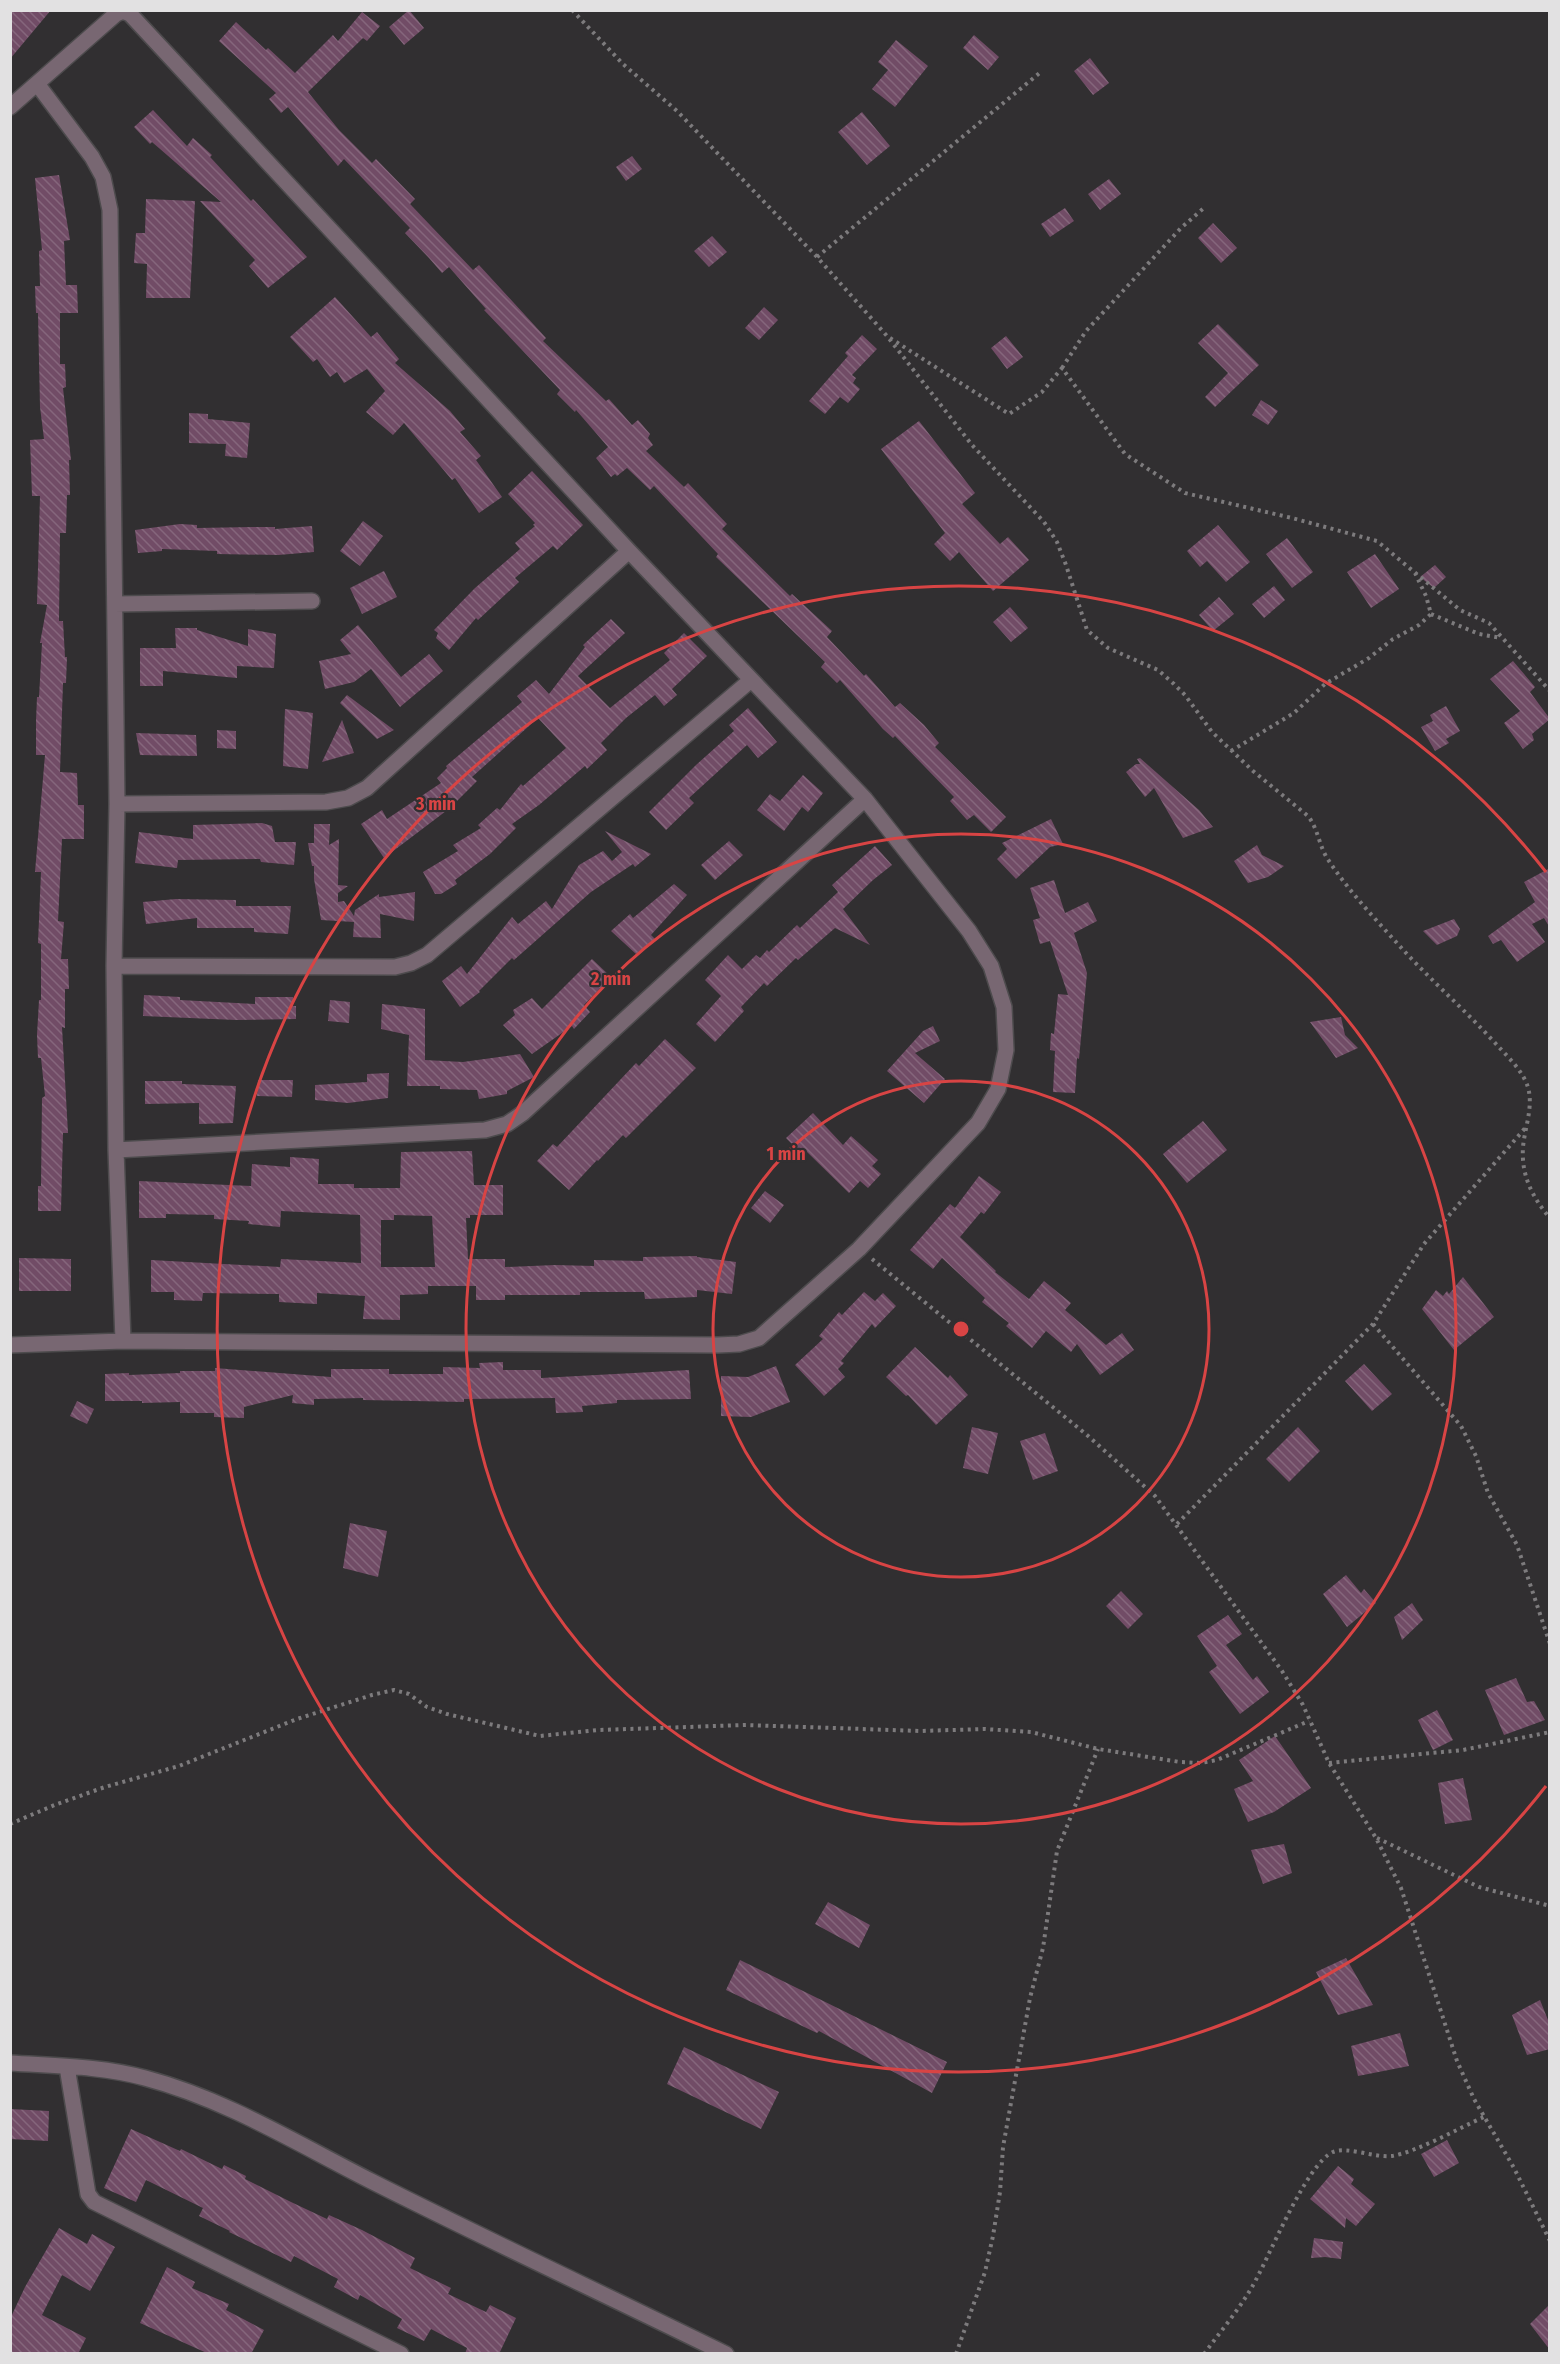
<svg xmlns="http://www.w3.org/2000/svg" width="1560" height="2364" font-family="'Fira Sans Condensed',sans-serif">
<style>
.building{fill:url(#building-back-hatch);fill-rule:evenodd}
.lines{fill:none;stroke-linecap:round;stroke-linejoin:round}
.street-casing{stroke:#4d4b4d;stroke-width:18}
.path{stroke:#7d7b7d;stroke-width:4;stroke-dasharray:3 4.5;stroke-linecap:butt}
.street{stroke:#786772;stroke-width:15}
.ring{fill:none;stroke:#d84444;stroke-width:3}
.centre{fill:#d84444;stroke:#312f31;stroke-width:3}
.ring-label{font-size:18px;text-anchor:middle;font-weight:bold;fill:#d84444;stroke:#312f31;stroke-width:4.5;stroke-linejoin:round;paint-order:stroke}
</style>
<defs>
<pattern id="building-back-hatch" width="6" height="6" patternUnits="userSpaceOnUse" patternTransform="scale(1.5)"><rect width="6" height="6" fill="#714c66"/><path d="M-1 5l2 2M0 0l6 6M5-1l2 2" fill="none" stroke="#85667c"/></pattern>
</defs>
<rect width="100%" height="100%" fill="#312f31"/>
<path class="building" d="M10,10H51L10,59Z
M409,10L424,28L404,45L389,27Z
M362,12L380,26L367,41L363,38L308,92L339,130L372,163L376,159L415,199L410,204L473,270L479,265L546,338L543,341L606,401L609,399L632,425L638,420L650,434L648,438L653,445L646,451L684,487L688,483L727,524L722,529L790,596L792,594L832,631L827,637L864,676L866,674L895,707L900,703L924,725L939,743L935,747L1006,817L991,832L974,815L967,820L950,801L954,797L895,736L893,738L883,729L840,680L837,683L821,667L825,662L716,557L718,554L654,486L650,490L627,468L617,476L615,474L611,477L596,458L608,447L576,410L575,412L557,394L560,390L484,310L486,309L449,267L442,273L429,258L405,233L410,228L344,159L338,166L288,107L281,113L269,99L276,93L219,41L236,22L266,50L268,48L295,73L333,35L338,41Z
M974,35L999,57L988,70L963,48Z
M896,40L928,66L895,107L872,89L888,70L878,62Z
M1090,58L1109,83L1093,95L1074,71Z
M153,110L187,146L193,138L212,155L210,157L251,201L253,199L307,257L268,288L249,266L255,260L200,201L221,202L152,142L150,144L134,127Z
M862,112L890,146L867,165L838,132Z
M632,156L642,169L626,181L616,167Z
M59,175L70,240L64,241L66,285H77L78,313H60V364H65L66,387L63,388L71,460H69L70,495H67L66,533H60L59,621H63L65,657H67L66,683H63L60,772L77,773L78,805H84V839H62L58,921L64,922L61,959H68L69,989H65V1028L62,1027L68,1133H63L61,1211H38V1186H41L42,1098L45,1096L41,1058H38L37,1035L39,1000H41V944L38,943L41,872H35L45,755H36V721L37,697H39L42,643H40L47,605L37,604L40,496H32L30,440L44,439L40,407L38,313H36L35,286H40L39,251L42,250L35,178Z
M1109,179L1121,194L1100,210L1088,194Z
M146,199L195,201L190,298H146L147,264L134,263L136,233H145Z
M1065,208L1074,221L1050,237L1041,224Z
M1213,223L1237,248L1221,263L1198,238Z
M712,236L727,252L709,267L694,251Z
M335,297L371,337L377,332L399,359L395,363L450,411L465,429L460,432L481,456L476,460L502,497L479,513L455,478L452,480L404,423L393,435L366,412L385,391L367,369L344,383L337,372L330,377L317,359L313,362L290,337Z
M764,307L778,320L759,340L745,328Z
M1218,324L1259,365L1215,407L1205,397L1228,373L1198,343Z
M862,335L877,349L852,375L856,378L853,383L860,389L848,403L840,397L825,414L809,401L848,356L845,353Z
M1006,336L1023,357L1007,369L991,348Z
M1261,400L1278,411L1268,425L1252,415Z
M189,413L208,414V419L250,423L247,458L225,456L226,444L189,443Z
M919,421L975,493L962,504L1000,544L1008,537L1029,560L993,591L959,552L950,561L934,544L945,533L881,449Z
M532,471L583,525L557,550L553,546L515,578L519,582L478,620L476,618L449,650L436,638L438,633L434,630L475,588L520,549L515,543L535,526L533,525L535,523L508,494Z
M363,521L383,536L360,566L340,551Z
M180,524L197,525V528L252,527H275V529L312,526L314,552L278,555L217,554V551L162,549V551L138,553L135,530Z
M1218,525L1250,562L1226,582L1207,561L1200,567L1187,551Z
M1287,538L1313,572L1292,588L1266,554Z
M1375,554L1399,589L1371,608L1347,572Z
M1435,565L1446,577L1434,588L1420,577Z
M384,571L397,597L362,614L350,588Z
M1274,586L1285,600L1264,618L1252,604Z
M1219,597L1234,614L1213,631L1199,615Z
M1010,607L1028,628L1011,642L993,622Z
M611,619L625,633L578,676L610,708L670,660L664,653L684,633L707,656L672,689L677,695L664,706L655,695L626,718L601,743L607,750L587,769L585,766L539,805L512,824L516,828L490,854L455,880L457,884L441,894H435L423,872L458,851L453,845L481,828L478,825L497,808L500,810L521,784L523,786L566,748L538,718L472,777L477,781L450,808L384,858L361,824L382,810L387,819L441,783L437,778L447,768L446,766L522,702L517,696L536,680L549,694L585,647L583,645Z
M358,625L401,677L429,654L443,671L400,707L371,669L354,682L325,689L319,661L351,654L340,640Z
M175,628H197V630L248,646V629L276,634L274,668L237,666V678L163,671V686H140V648H176Z
M1513,661L1535,687L1530,692L1550,719L1532,734L1534,740L1523,749L1504,723L1520,711L1490,679Z
M347,695L394,730L377,739L340,703Z
M1446,706L1460,731L1446,739L1449,743L1435,751L1421,727L1433,721L1430,715Z
M748,708L777,742L758,758L747,745L689,798L694,803L666,830L649,812L696,765L734,731L729,725Z
M285,709L313,713L308,769L283,766Z
M342,720L354,753L322,762Z
M217,730L236,731V749L217,748Z
M136,733L196,735L197,756L140,755Z
M1140,758L1199,810L1213,827L1183,838L1154,788L1145,797L1126,772L1136,764H1140L1137,759Z
M803,775L823,793L808,812L802,807L784,831L757,810L770,794L780,801Z
M1051,819L1063,844L1050,847L1016,879L997,859L1007,849L1002,843Z
M262,823L272,826L275,842H296L294,865L261,862L260,859L178,860L177,868L135,863L139,832L193,839V825Z
M314,824H330L329,845L339,839L338,885L348,886L338,893V902L344,901L354,916L355,910L379,894V897L415,892L414,921L380,914L381,938L353,937L354,922L321,920L314,879V866H312L308,843H314Z
M605,831L651,854L635,867L633,864L591,892L514,960L512,958L479,991L480,992L460,1007L442,981L461,966L467,974L512,917L518,924L546,901L552,909L579,865L603,851L612,861L622,852Z
M729,841L743,855L715,880L701,865Z
M1257,845L1262,855L1284,866L1268,877L1248,883L1234,861Z
M875,846L892,865L873,880L843,909L870,945L835,928L798,960L796,958L767,986L764,983L741,1007L744,1011L715,1042L696,1024L721,996L705,980L728,955L742,969L756,955L760,958L767,950L769,952L797,925L800,928L838,892L832,885Z
M1550,868V928L1544,918L1532,924L1545,942L1517,962L1501,940L1493,944L1488,936L1535,902L1524,882Z
M1054,880L1065,913L1088,902L1097,921L1074,933L1087,973L1079,1059L1077,1058L1075,1093L1053,1092L1055,1051L1050,1050L1051,1033L1054,1034L1058,994L1068,995L1050,941L1040,944L1033,920L1040,918L1030,888Z
M674,884L687,895L651,935L655,939L636,954L611,931L630,914L633,918Z
M176,899L236,900V906H291L288,934L254,932V928H197V918L146,924L143,902Z
M1454,919L1460,929L1457,936L1437,945L1423,931Z
M592,959L611,977L584,1005L590,1012L574,1029L572,1026L532,1054L503,1025L515,1015L513,1010L532,998L542,1009Z
M144,995L180,997V1000L255,1004V997H293V1006H296V1019L236,1020L143,1016Z
M330,1000L350,1002L349,1023L328,1021Z
M382,1004L425,1009V1060L463,1062L520,1054L534,1077L507,1091V1094L479,1099L477,1090L440,1089V1086H407L409,1035L381,1029Z
M1341,1017L1345,1035L1358,1048L1336,1058L1310,1022Z
M933,1026L940,1041L915,1053L945,1079L924,1103L887,1071L923,1031Z
M665,1039L696,1068L626,1138L623,1135L598,1161L597,1160L569,1190L537,1161L553,1144L557,1147L636,1063L639,1066Z
M389,1073L388,1098L348,1103L315,1100V1085L367,1082V1074Z
M258,1080H293L292,1097L257,1096Z
M145,1081H182V1084L236,1086L233,1123L199,1124V1103L145,1104Z
M813,1113L843,1145L851,1136L878,1160L872,1166L881,1174L868,1188L860,1181L849,1193L805,1150L799,1151L786,1138Z
M1203,1121L1227,1150L1187,1183L1163,1154Z
M472,1151L474,1185H503V1215H470V1218H466L468,1259H505V1267L555,1265L594,1266V1260L643,1261V1257L697,1256V1257L736,1262L732,1294L697,1290V1297L645,1299L644,1292H580V1295H505V1300H476V1286H428V1294L400,1295V1320L363,1319L365,1296L317,1293V1304L279,1302V1294L203,1293L202,1301L174,1300V1292H151V1260L280,1267L281,1259L361,1263L360,1215L281,1211L280,1227L248,1224L249,1221L214,1219V1215L166,1214V1218H139V1181L251,1186L252,1164L290,1167V1157L319,1159L318,1184H354V1188H400L401,1152ZM394,1215L432,1216L435,1267H381V1220H394Z
M979,1176L1001,1192L984,1214L981,1212L960,1237L996,1271L995,1272L1029,1299L1044,1281L1071,1303L1065,1310L1106,1345L1122,1333L1134,1350L1100,1375L1077,1344L1071,1352L1046,1331L1032,1348L1006,1326L1009,1323L982,1302L985,1298L942,1258L933,1269L910,1250L950,1204L955,1208Z
M765,1191L784,1205L770,1223L751,1208Z
M19,1258L71,1259V1291H19Z
M1463,1277L1494,1317L1454,1350L1422,1309L1436,1290L1443,1296L1447,1291L1449,1294Z
M864,1292L875,1301L883,1293L896,1306L875,1328L872,1324L841,1361L844,1363L838,1369L845,1377L824,1396L795,1365L823,1339L819,1336L839,1312L842,1315Z
M915,1347L948,1378L950,1375L968,1395L936,1425L908,1395L906,1396L886,1377Z
M503,1362V1370H541V1378L689,1370L691,1399L617,1400V1403L582,1406L583,1412L556,1413L555,1398L464,1399V1402L363,1400V1398L314,1399V1405L292,1403L293,1395L244,1407V1418L214,1417V1413H180V1402L142,1403V1401H105V1374L129,1373V1375L180,1373V1371H215V1368L331,1377V1369H389V1374H443V1367L480,1368L479,1363Z
M1364,1364L1392,1394L1372,1411L1345,1381Z
M776,1366L790,1402L751,1417L721,1416V1376L748,1377Z
M77,1401L94,1409L87,1424L70,1416Z
M972,1427L998,1433L988,1474L963,1468Z
M1298,1427L1320,1451L1289,1482L1266,1459Z
M1045,1433L1058,1471L1033,1480L1020,1441Z
M350,1523L387,1531L378,1577L343,1568Z
M1346,1575L1361,1593L1364,1589L1376,1603L1347,1627L1323,1594Z
M1121,1591L1143,1614L1128,1629L1106,1606Z
M1412,1603L1423,1620L1402,1640L1394,1617Z
M1228,1615L1242,1634L1226,1645L1253,1680L1257,1676L1269,1692L1240,1714L1209,1672L1217,1666L1197,1636Z
M1516,1678L1527,1702L1534,1701L1545,1720L1504,1735L1485,1690Z
M1437,1710L1453,1740L1433,1750L1418,1720Z
M1275,1736L1311,1788L1274,1812L1248,1822L1234,1789L1253,1781L1239,1760Z
M1463,1778L1472,1820L1445,1824L1438,1783Z
M1284,1844L1292,1873L1263,1884L1251,1850Z
M828,1902L870,1925L859,1948L815,1924Z
M1346,1958L1373,2005L1338,2015L1316,1972Z
M740,1960L947,2062L932,2093L819,2031L817,2033L726,1990Z
M1540,2000L1550,2025V2049L1527,2055L1512,2015Z
M1400,2033L1409,2066L1358,2076L1351,2046Z
M684,2047L779,2092L761,2129L667,2084Z
M10,2109L49,2111L48,2141L10,2139Z
M131,2129L180,2151L181,2149L222,2169L224,2165L246,2176L245,2179L291,2202L327,2219L329,2215L362,2230L415,2258L410,2268L451,2288L448,2294L486,2312L490,2305L516,2318L499,2354H465L467,2348L431,2329L424,2341L397,2328L402,2319L360,2295L358,2300L334,2287L338,2279L294,2256L291,2262L229,2232L230,2231L199,2216L203,2208L146,2180L136,2202L104,2188Z
M1447,2140L1459,2163L1434,2177L1421,2154Z
M1338,2166L1354,2179L1351,2184L1375,2204L1356,2226L1346,2218L1345,2228L1310,2199Z
M59,2228L87,2244L92,2234L115,2247L90,2291L62,2275L42,2315L86,2338L78,2354H10V2319L25,2287Z
M1314,2238L1343,2242L1341,2259L1325,2257L1311,2258Z
M167,2267L195,2282L192,2288L229,2304L226,2310L264,2330L251,2354H209L140,2323Z
M1550,2304V2350L1530,2324Z"/>
<g class="lines">
<g class="street-casing">
<path id="street" d="M38,85L92,157L103,177L110,210L117,804L114,966L116,1150
M10,107L116,14L123,11L130,14L629,551L865,799L969,931L991,966L1004,1007L1006,1050L998,1089L978,1123L859,1249L759,1338L739,1344L718,1345L123,1341L10,1345
M115,604L312,601
M117,804L326,802L348,798L367,788L629,551
M114,966L395,967L411,963L427,955L751,680
M123,1341L116,1150L485,1130L507,1124L523,1113L865,799
M10,2063C55,2066 102,2066 145,2078C225,2099 298,2144 371,2181C488,2240 608,2296 726,2354
M67,2067L88,2194L94,2202L401,2354"/>
</g>
<path class="path" d="M572,10L623,64L677,111L817,257L887,336L972,445L1044,522L1057,542L1066,565L1087,630L1108,648L1158,670L1174,684L1185,695L1212,732L1253,771L1308,816C1318,829 1319,845 1327,858C1349,892 1379,923 1406,953C1435,984 1467,1012 1496,1044C1506,1055 1518,1066 1525,1080C1536,1101 1525,1125 1523,1147C1521,1175 1532,1197 1550,1218
M817,257L1042,71
M890,338L1009,414L1042,392L1062,368L1125,454L1185,493L1292,518L1377,541L1460,610L1489,623L1550,691
M1062,368L1086,331L1181,228L1205,207
M1431,614L1479,634L1501,638
M1231,751L1294,713L1325,684L1369,658L1393,639L1419,625L1431,614L1426,596L1415,573
M872,1259L1087,1435L1155,1496L1282,1671L1303,1705L1329,1763L1376,1838L1401,1888L1457,2061L1474,2099L1514,2168L1550,2241
M1373,1324L1461,1426L1476,1456L1488,1493L1517,1545L1550,1644
M1177,1524L1373,1324L1424,1244L1527,1126
M1329,1763L1463,1750L1550,1732
M10,1824L57,1804L105,1787L179,1766L297,1719L372,1695L394,1690L409,1694L427,1707L447,1714L540,1736L598,1730L746,1725L920,1731L984,1729L1031,1732L1098,1749L1180,1762L1200,1763L1217,1760L1309,1721
M1377,1838L1479,1887L1550,1906
M956,2354L985,2272L993,2236L1000,2192L1003,2147L1030,1998L1043,1948L1057,1851L1098,1749
M1204,2354C1220,2332 1238,2311 1252,2287C1269,2258 1306,2164 1333,2152C1348,2146 1374,2158 1392,2156C1419,2151 1457,2129 1484,2117"/>
<use href="#street" class="street"/>
</g>
<g class="ring">
<circle cx="961" cy="1329" r="248"/>
<circle cx="961" cy="1329" r="495"/>
<path d="M1546 1786A743 743 0 1 1 1546 872"/>
</g>
<circle cx="961" cy="1329" r="9" class="centre"/>
<g class="ring-label">
<text x="436" y="810">3 min</text>
<text x="611" y="985">2 min</text>
<text x="786" y="1160">1 min</text>
</g>
<rect width="1560" height="2364" fill="none" stroke="#e2e1e2" stroke-width="24"/>
</svg>
